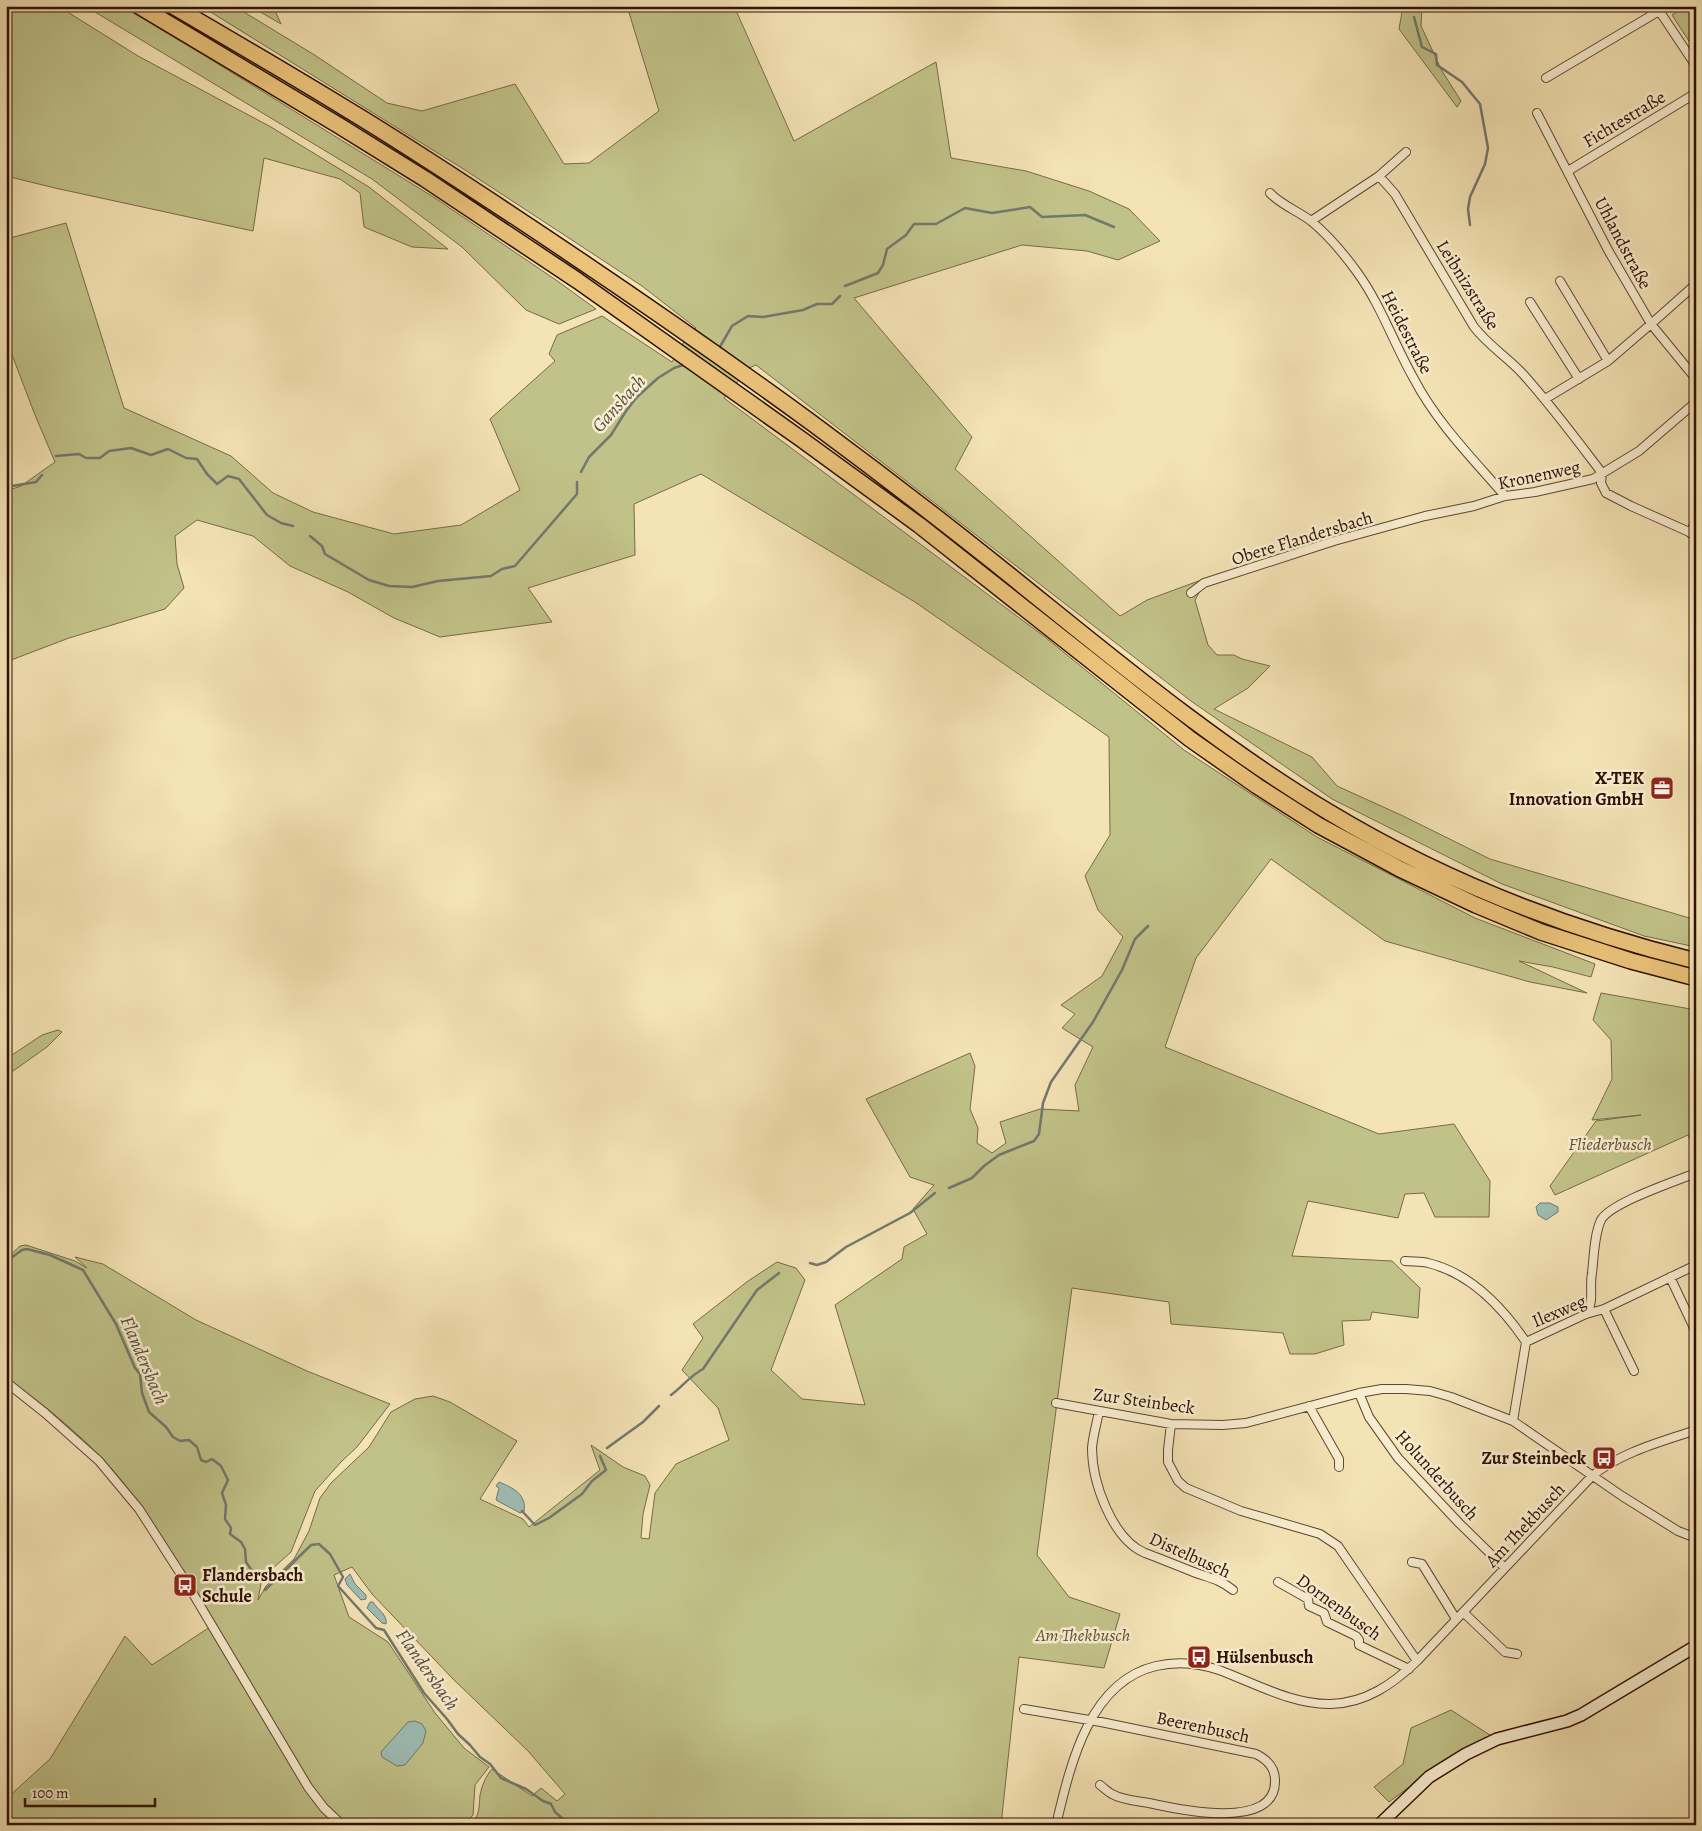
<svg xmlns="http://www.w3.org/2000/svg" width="1702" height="1831" font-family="Alegreya,serif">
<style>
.green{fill:#c1c289;stroke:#786a46}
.water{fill:#9ebdb5;stroke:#72786e}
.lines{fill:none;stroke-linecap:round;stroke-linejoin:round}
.stream{stroke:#72786e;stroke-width:2.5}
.minor-casing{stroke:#604630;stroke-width:10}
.secondary-casing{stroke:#2f1104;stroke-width:14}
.motorway-casing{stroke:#2f1104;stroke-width:18}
.minor{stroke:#f8edcf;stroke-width:8}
.secondary{stroke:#f8edcf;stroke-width:11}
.motorway{stroke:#eac27a;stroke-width:15}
.labels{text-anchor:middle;stroke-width:5;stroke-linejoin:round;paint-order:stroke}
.street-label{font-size:18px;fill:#2f1104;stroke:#f8edcf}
.poi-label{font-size:18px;font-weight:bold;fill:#2f1104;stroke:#f8edcf;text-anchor:end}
.park-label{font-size:18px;font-style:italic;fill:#624f33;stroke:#f8edcf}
.water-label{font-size:19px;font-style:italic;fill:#564d42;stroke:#f8edcf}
</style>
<rect width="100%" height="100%" fill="#f4e3b5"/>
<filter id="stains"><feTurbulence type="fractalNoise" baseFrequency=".004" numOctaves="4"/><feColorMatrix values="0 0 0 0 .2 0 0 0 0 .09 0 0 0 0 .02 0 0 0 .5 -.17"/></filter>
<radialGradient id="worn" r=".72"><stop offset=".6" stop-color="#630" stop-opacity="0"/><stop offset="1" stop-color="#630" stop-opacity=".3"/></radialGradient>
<path class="green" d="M6,6H58L138,56L271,127L369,187L448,249L412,247L364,227L360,193L340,179L264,158L253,231L55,188L6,176Z
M85,6H122L210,59L435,198L556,280L596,309L559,324L526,310L462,247L372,179Z
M201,6H234L313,54L387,103L422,111L515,84L564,164L589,163L659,111L627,6H734L794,141L936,62L951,158L1026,171L1089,191L1129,209L1160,241L1118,260L1087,251L1022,245L854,298L972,437L955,469L1120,616L1147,600L1204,579L1207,586L1200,591L1195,600L1208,645L1217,655H1234L1242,659L1270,666L1248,688L1214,709L1312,757L1337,786L1401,815L1490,859L1696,920V947L1644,936L1502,884L1332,799L1191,701L756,365L749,368L724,398L1045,637L1184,750L1317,837L1475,918L1595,964L1591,977L1553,967L1519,961L1587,993L1530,982L1385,941L1271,859L1196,958L1165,1047L1379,1134L1454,1124L1490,1181L1489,1217H1435L1424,1193L1405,1194L1398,1218L1308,1201L1292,1256L1392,1261L1420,1288L1418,1318L1372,1312L1370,1320L1342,1321L1344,1345L1315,1354H1290L1283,1333L1171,1324L1169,1302L1072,1288L1037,1555L1069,1597L1120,1614L1104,1668L1019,1657L1001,1825L917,1821L872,1825H471C480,1815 479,1807 480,1795C482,1785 486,1776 492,1769L532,1796L541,1788L557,1801L565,1794L528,1751L453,1679L372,1594L352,1567L334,1575L349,1617L388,1642L435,1713L464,1748L489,1767L475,1785L473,1815L464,1825H348L323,1802L311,1786C273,1720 235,1655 195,1591C172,1554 150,1515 122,1481C90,1442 48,1407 6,1378V1259L20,1246L26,1245L75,1261L87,1268L75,1257L103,1264L196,1320L307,1371L390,1404L357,1447L341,1462L315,1491L291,1552L262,1578L258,1600L266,1586L294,1559L309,1531L320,1498L331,1483L369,1447L391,1412L415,1399L433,1396L450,1402L517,1441L480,1499L523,1519L529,1527L600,1470L591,1445L623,1467L645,1476L650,1485L643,1514L641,1538L649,1539L655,1493L676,1464L729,1440L718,1408L682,1370L703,1338L693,1324L748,1281L777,1262L796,1268L805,1280L771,1370L802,1399L865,1405L835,1305L902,1259L904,1247L927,1234L913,1209L934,1185L910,1177L866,1099L970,1053L975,1066L970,1109L978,1128L977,1143L992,1153L1006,1143L1000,1122L1040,1109L1079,1111L1075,1085L1093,1047L1062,1028L1075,1014L1061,1005L1102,976L1123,937L1098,910L1085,876L1110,835L1109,737L915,602L701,474L634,504L635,555L528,588L552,622L440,637L394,618L348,592L290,566L253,536L197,520L175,536L177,564L184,588L165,609L69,638L6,662V491L21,486L55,462L35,415L6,339V239L66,223L124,408L231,456L273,493L313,512L394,534L461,525L520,490L490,419L555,361L549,354L557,335L602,316L672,362L688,335L696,328L642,286L465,170Z
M250,6H273L281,24Z
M1403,6H1422L1421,26L1442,71L1461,101L1457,107L1399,29Z
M1686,6H1696V37L1689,41L1672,15Z
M1601,993L1696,1010V1151L1688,1135L1555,1195L1550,1186L1596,1121L1641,1115L1592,1120L1612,1079L1611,1040L1593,1020Z
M58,1030L62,1032L47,1047L6,1076V1059L42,1035Z
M210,1627L305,1788L322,1812L336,1825H6V1799L50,1759L125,1636L152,1665Z
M1451,1710L1493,1737L1440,1764L1389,1802L1374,1787L1403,1764L1411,1728Z"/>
<path class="water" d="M1540,1203H1550L1558,1207V1212L1546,1220L1538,1215L1536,1207Z
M499,1482C513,1488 527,1494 524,1512L520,1513L496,1500L499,1488L496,1486Z
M350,1574L355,1584L366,1595V1599L361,1600L347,1585L345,1579Z
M370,1602H373C377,1609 388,1615 386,1624L382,1623L367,1608Z
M415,1721L422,1724L426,1731L423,1743L405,1765L397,1766L382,1757L381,1752L408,1722Z"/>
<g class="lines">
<path class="stream" d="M1414,17L1422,47L1436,54L1437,65L1462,82L1480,104L1488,148L1485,164L1470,197L1468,209L1470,225
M845,286L878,273L883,265L887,249L906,235L914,224H936L965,208L992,213L1030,207L1042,217L1085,215L1114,227
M718,350L732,326L748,316L763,317L803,310L817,304H832L840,296
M56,456L79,454L86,458H100L109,451L131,448L151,455L168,449L186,458L197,459L207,474L217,484L228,476L239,479L267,515L281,523L293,526
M581,472L589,457L611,435L626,411L637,397L658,378L674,368L686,364
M6,487L36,482L42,475
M310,536L322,546L325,554L369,580L389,586L412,587L438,581L491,576L502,569L515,566L577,494V482
M949,1188L972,1178L984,1166L999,1155L1034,1141L1039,1134L1043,1103L1051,1082L1093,1022L1122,970L1135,939L1148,926
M11,1258L22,1250L27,1249L50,1255L83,1270L116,1324L135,1368L140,1374L142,1393L149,1412L166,1427L173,1437L180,1441L189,1440L197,1447L201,1460L206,1462L212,1459L221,1466L228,1480L222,1493L226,1505L225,1519L231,1528L230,1534L241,1542L245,1549L246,1562L259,1581
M810,1263L817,1265L826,1262L846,1247L910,1213L935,1193
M671,1395C682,1387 691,1375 703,1369L757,1290L779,1273
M607,1448L643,1422L659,1406
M522,1511L535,1525L549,1518L582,1494L592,1481L606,1470L600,1456
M265,1590L311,1545L319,1544L330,1554L343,1577L338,1586L376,1628L384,1630L424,1693L447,1719L458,1734L470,1745L480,1757L490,1764L501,1778L526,1789L543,1801L551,1804L555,1812L570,1825"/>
<g class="minor-casing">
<path id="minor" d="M1656,6L1696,66
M1546,78L1659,11
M1537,113L1608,250L1651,324L1696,379
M1568,171L1696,93
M1379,176L1406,152
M1270,193C1281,205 1298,211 1311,221C1328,235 1344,254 1357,272C1381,305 1394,344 1414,379C1437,423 1473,459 1505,496
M1311,221L1379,176L1395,194L1474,327C1489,346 1506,356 1522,373C1551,405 1576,439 1602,473L1601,483L1606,493L1631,506L1696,535
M1560,281L1608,361
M1530,302L1579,379
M1545,399L1608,361L1651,324L1696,284
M1690,533L1696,522
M1191,593L1204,583L1334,541L1425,516L1474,506L1505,496L1535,492L1593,479L1639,451L1696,402
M1405,1261C1413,1262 1421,1261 1428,1263C1470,1273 1503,1308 1526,1342L1513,1421
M1670,1277L1696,1332
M1604,1309L1634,1371
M1586,1314C1595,1301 1589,1288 1592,1273C1594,1257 1594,1235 1601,1220C1610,1203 1676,1181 1696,1173
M1526,1342L1586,1314L1604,1309L1696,1265
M6,1382L45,1413L99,1461L139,1509L189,1587L308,1787L324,1808L342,1825
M1359,1393L1369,1417L1398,1458L1459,1523L1505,1568
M1056,1403L1171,1424L1223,1425L1246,1423L1359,1393L1382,1389H1406L1430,1391L1451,1397L1513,1421L1622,1496L1678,1531L1696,1538
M1309,1406L1339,1459V1467
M1099,1411C1097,1423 1093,1435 1092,1448C1092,1482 1112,1539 1145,1553C1161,1559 1176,1565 1191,1571C1208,1578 1218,1578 1233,1590
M1171,1424L1168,1450V1462L1178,1481L1186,1488L1241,1511L1320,1534L1338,1546L1417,1661
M1412,1562L1422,1564L1456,1619
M1278,1582L1308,1599L1309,1606L1324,1613L1327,1622L1356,1636L1359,1640V1645L1409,1669
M1463,1612L1505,1652L1517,1654
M1024,1709L1101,1722L1256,1754C1266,1759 1275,1767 1275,1780C1277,1831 1180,1810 1149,1803C1138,1801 1122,1800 1112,1794C1108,1792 1104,1788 1100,1785
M1056,1825C1070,1767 1088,1682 1156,1666C1177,1661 1199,1663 1219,1670C1254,1683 1293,1705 1331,1704C1366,1703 1393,1684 1417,1661L1592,1476C1621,1452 1661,1442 1696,1430"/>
</g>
<g class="secondary-casing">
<path id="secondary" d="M1379,1825L1429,1777L1466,1754L1497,1739L1567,1721L1581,1715L1696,1646"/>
</g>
<g class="motorway-casing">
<path id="motorway" d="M139,6L338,125L425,179L578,281L801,439L919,525L1190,739L1257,786L1318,825L1400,869L1476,905L1541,932L1631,961L1696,978
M173,6C231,40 288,73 345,108C400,141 453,176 506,211C609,279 712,350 812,423C873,468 933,514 992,561C1101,648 1207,739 1327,811C1441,880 1566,929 1696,961"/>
</g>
<use href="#minor" class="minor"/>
<use href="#secondary" class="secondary"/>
<use href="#motorway" class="motorway"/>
</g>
<defs>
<g id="office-square" transform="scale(1.25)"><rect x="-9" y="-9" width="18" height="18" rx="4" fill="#8f2418" stroke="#f8edcf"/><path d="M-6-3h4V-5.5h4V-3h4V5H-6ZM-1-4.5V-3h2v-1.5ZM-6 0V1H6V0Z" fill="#fff"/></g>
<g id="bus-square" transform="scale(1.25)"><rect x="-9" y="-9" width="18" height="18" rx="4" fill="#8f2418" stroke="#f8edcf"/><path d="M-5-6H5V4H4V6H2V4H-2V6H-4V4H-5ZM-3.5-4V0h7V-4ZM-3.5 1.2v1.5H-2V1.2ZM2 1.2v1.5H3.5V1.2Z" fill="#fff"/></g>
</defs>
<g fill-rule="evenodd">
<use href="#office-square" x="1662" y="788"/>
<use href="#bus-square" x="1604" y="1458"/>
<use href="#bus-square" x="185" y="1585"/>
<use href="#bus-square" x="1199" y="1657"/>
</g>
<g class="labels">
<g class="street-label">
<text transform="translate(1624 119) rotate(-31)" y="6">Fichtestraße</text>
<text transform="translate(1623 243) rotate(62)" y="6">Uhlandstraße</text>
<text transform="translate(1468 285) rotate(58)" y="6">Leibnizstraße</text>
<text transform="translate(1407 332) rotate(63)" y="6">Heidestraße</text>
<text transform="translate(1539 475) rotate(-12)" y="6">Kronenweg</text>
<text transform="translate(1302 538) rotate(-17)" y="6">Obere Flandersbach</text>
<text transform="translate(1559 1311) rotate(-23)" y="6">Ilexweg</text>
<text transform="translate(1144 1401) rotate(8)" y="6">Zur Steinbeck</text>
<text transform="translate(1437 1475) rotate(48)" y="6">Holunderbusch</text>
<text transform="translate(1525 1525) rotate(-47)" y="6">Am Thekbusch</text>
<text transform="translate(1190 1555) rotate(24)" y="6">Distelbusch</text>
<text transform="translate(1339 1607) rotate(36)" y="6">Dornenbusch</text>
<text transform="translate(1203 1727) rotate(12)" y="6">Beerenbusch</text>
</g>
<g class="poi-label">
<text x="1644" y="784">X-TEK<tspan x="1644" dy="21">Innovation GmbH</tspan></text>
<text x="1586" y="1464">Zur Steinbeck</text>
<text x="202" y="1581" text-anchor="start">Flandersbach<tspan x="202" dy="21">Schule</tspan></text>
<text x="1216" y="1663" text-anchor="start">Hülsenbusch</text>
</g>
<g class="park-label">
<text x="1610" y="1150">Fliederbusch</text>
<text x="1083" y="1641">Am Thekbusch</text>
</g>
<g class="water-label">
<text transform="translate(618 403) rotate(-48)" y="7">Gansbach</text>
<text transform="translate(145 1360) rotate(67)" y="7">Flandersbach</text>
<text transform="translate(428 1669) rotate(55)" y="7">Flandersbach</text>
</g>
</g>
<rect width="1702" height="1831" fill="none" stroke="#f4e3b5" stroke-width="25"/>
<rect x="8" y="8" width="1687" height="1816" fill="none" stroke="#2f1104" stroke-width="2.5"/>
<rect x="12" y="12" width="1677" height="1806" fill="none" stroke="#2f1104"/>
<path d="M25 1798v8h130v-8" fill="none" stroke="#2f1104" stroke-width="2.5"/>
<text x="32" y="1798" font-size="15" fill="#2f1104" stroke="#f8edcf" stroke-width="4" paint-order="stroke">100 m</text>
<rect width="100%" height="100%" filter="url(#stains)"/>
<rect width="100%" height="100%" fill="url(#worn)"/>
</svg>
